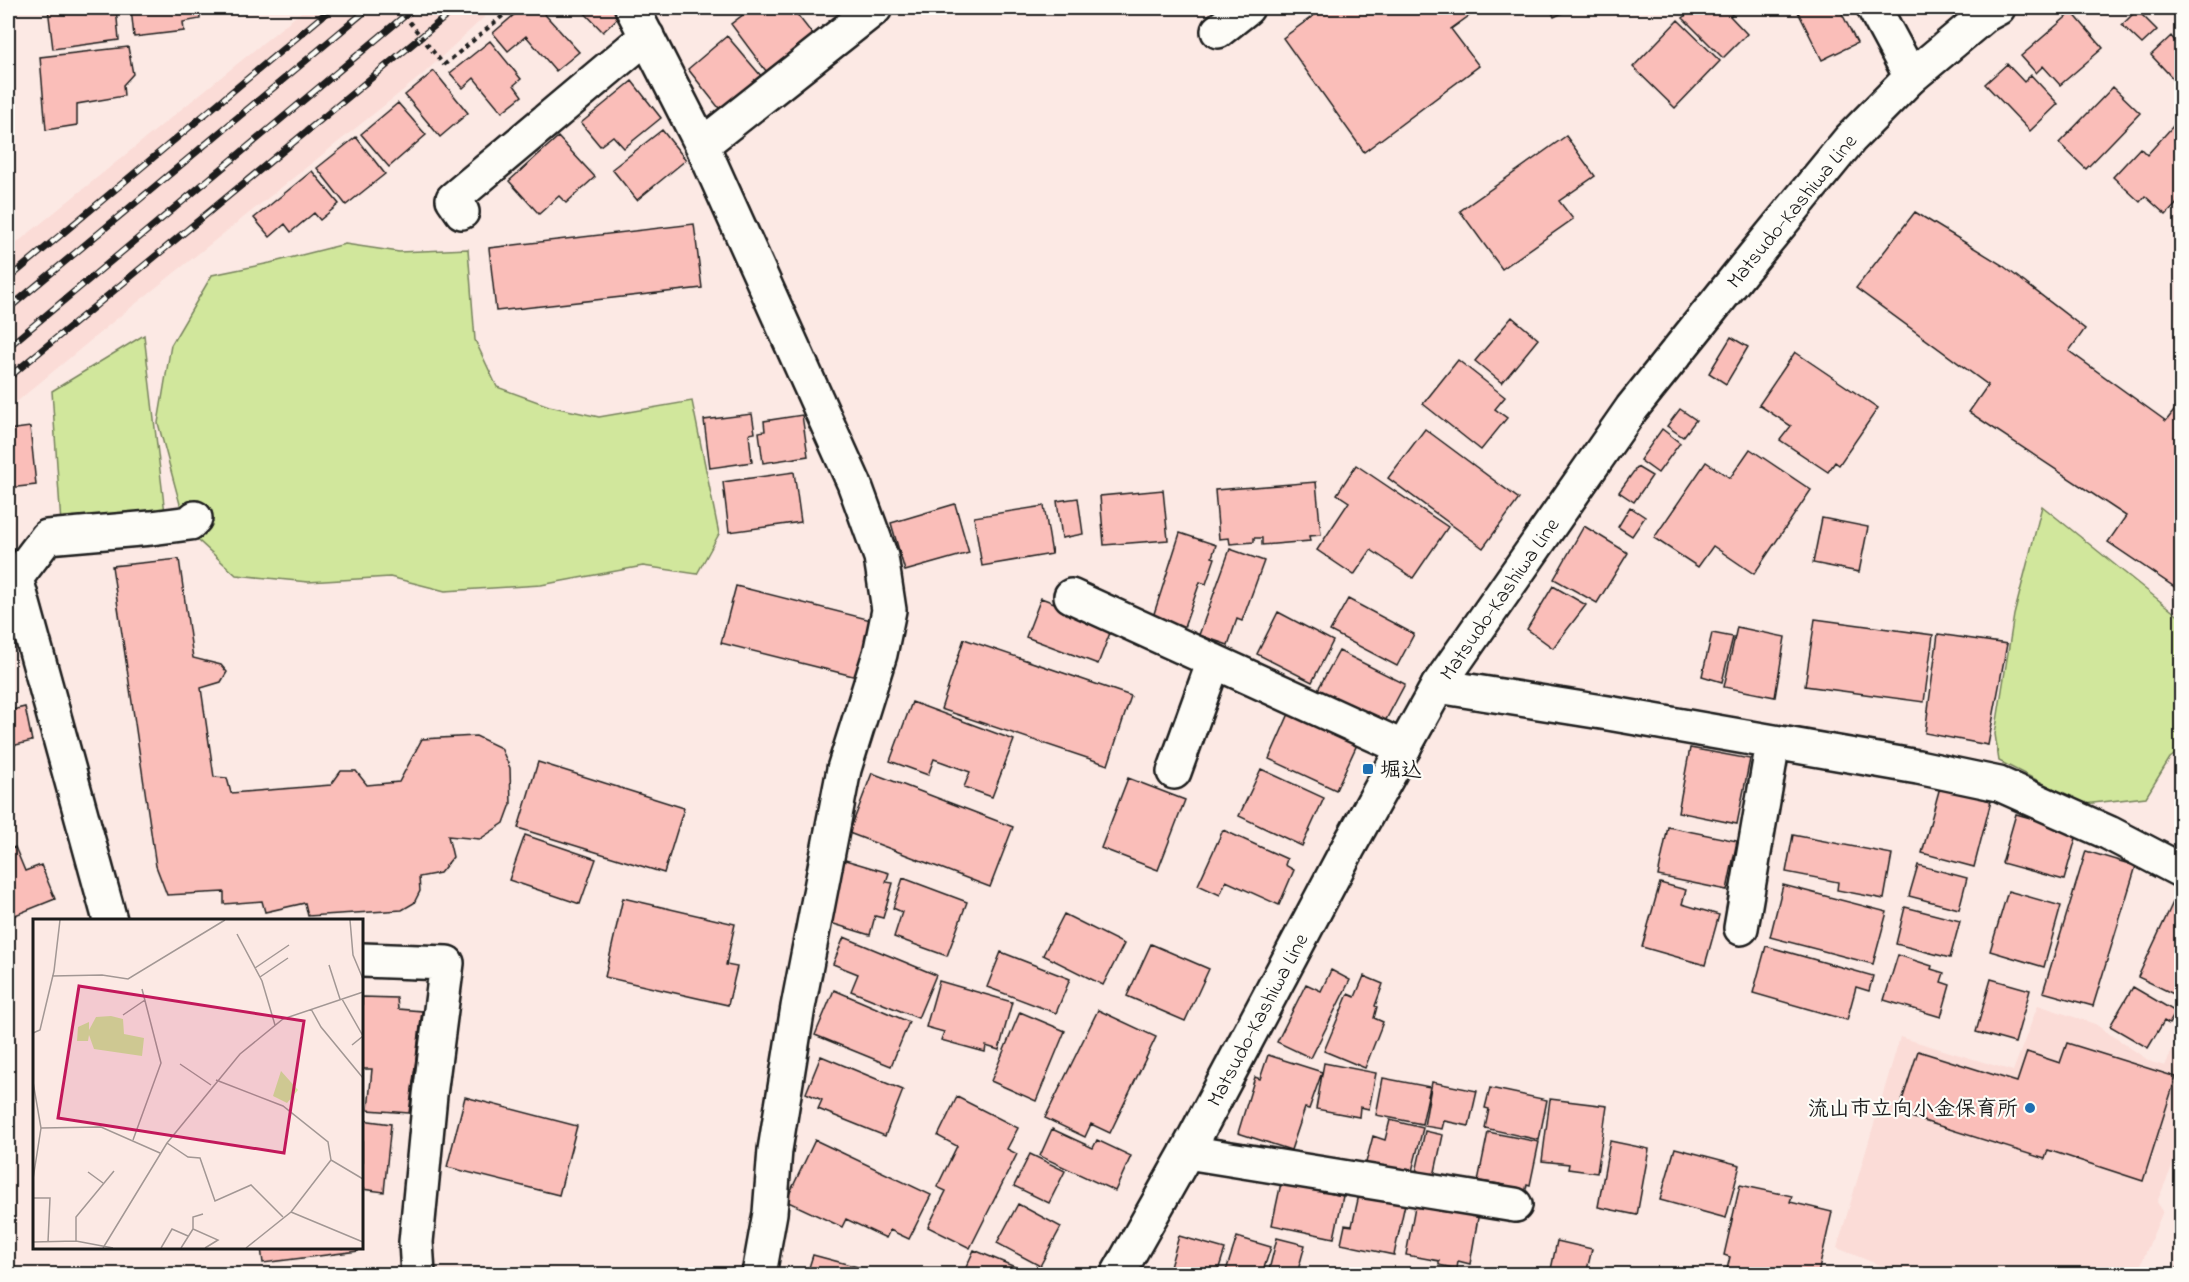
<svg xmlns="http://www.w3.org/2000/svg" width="2189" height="1282" font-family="'Indie Flower','Klee One',sans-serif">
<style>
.built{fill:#fbdcd7}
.green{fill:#d1e79c;stroke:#76825c;stroke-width:1.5}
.building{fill:#fabeb9;stroke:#1c1c1c;stroke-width:1.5}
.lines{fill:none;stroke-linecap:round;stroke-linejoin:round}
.minor-casing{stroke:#1c1c1c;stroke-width:38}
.major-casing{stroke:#1c1c1c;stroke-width:38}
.path{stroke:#1c1c1c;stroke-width:4;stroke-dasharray:4.5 4.5;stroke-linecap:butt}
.minor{stroke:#fdfcf7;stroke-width:33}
.major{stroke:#fdfcf7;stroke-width:33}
.rail-casing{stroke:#1c1c1c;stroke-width:7}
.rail{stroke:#fdfcf7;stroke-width:4.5;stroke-dasharray:14;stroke-linecap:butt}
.path-bridge{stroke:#1c1c1c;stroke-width:4;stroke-dasharray:4.5 4.5;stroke-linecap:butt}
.poi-dot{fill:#1f6fb2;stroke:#fdfcf7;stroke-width:2}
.labels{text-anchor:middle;stroke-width:4.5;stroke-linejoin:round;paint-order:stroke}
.street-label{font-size:21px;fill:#1c1c1c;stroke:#fdfcf7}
.poi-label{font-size:21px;font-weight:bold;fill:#1c1c1c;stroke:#fdfcf7;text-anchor:start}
.inset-road{fill:none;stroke:#a29794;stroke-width:1.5}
.view{fill:#c2185b;fill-opacity:0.15;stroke:#c2185b;stroke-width:3}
.inset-edge{fill:none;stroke:#1c1c1c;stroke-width:3}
</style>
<rect width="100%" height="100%" fill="#fce9e4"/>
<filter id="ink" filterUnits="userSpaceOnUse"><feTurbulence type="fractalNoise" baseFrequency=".0167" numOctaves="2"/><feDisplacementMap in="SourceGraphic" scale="12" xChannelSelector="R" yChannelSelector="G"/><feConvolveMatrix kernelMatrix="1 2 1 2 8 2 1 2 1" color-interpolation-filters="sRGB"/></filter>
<g filter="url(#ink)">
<path class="built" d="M306,8H494L421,76L114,321L8,409V250Z
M2038,1005L2095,1024L2151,1062L2165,1066L2181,1030V1146L2157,1202L2163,1211L2137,1274H1902L1837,1248L1900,1037L2013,1071Z"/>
<path class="green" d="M345,244L399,252L468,249L475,340L497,387L549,406L599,417L692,401L719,534L697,574L643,566L541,585L445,591L390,577L308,582L236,575L187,530L158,423L171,345L212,275L270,263Z
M144,335L165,513L61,524L52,391Z
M2042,506L2181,618V750L2170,758L2146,797L2084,804L1999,761L1995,734L2014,615Z"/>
<path class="building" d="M48,8H116L119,40L53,49Z
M131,8H199L200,19L183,22L184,31L134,37Z
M522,8H539L579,52L556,71L526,36L508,51L493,33Z
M580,8H616L622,14L603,32Z
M752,8H792L814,36L766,71L731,24Z
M1324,8H1480L1451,29L1479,66L1364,152L1283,38Z
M1550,8H1573L1554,17Z
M1693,8H1735L1737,10L1730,16L1747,34L1723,58L1683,18Z
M1766,8H1786L1770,15Z
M1802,8H1839L1857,43L1822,60L1797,10Z
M2137,10L2157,30L2142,44L2122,25Z
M2072,12L2103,48L2060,85L2043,66L2036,73L2021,56Z
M1678,20L1720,61L1675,108L1633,67Z
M2182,34V85L2180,86L2151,55L2171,36L2175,41Z
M727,36L762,77L722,112L688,69Z
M490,41L521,79L514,85L522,96L502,112L474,78L463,88L450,73Z
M128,47L133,74L123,85L124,96L77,104V125L46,130L40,57Z
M2007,64L2024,82L2031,75L2058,104L2030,131L1985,84Z
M434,71L468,113L440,137L405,95Z
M632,81L661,118L624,148L613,136L600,146L581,123Z
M2113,87L2140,113L2086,169L2059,143Z
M398,103L426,135L389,167L361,134Z
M2174,125L2182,132V198L2166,215L2145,196L2140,202L2113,177L2140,148L2147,155Z
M662,130L686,160L637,200L612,169Z
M1566,136L1595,176L1559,201L1573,219L1502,269L1460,211Z
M356,137L385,174L346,205L317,168Z
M558,137L595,177L566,203L559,196L539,214L509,181Z
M312,171L339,204L320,220L314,213L291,232L285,224L270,237L254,218Z
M1915,212L2002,265L2085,329L2069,351L2166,421L2182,401V592L2108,542L2126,516L1969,412L1988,385L1856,288Z
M694,224L702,288L496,311L489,248Z
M1512,317L1538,339L1502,383L1475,361Z
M1731,337L1748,347L1726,384L1709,373Z
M1795,352L1878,408L1839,465L1835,462L1828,472L1780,440L1791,426L1759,405Z
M1458,360L1505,397L1495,409L1507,418L1481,450L1423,404Z
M1680,409L1696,420L1683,437L1667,426Z
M752,414L755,433L749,434L752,462L710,468L704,420Z
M802,415L808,456L763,463L759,432L765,431L764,421Z
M30,427L36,485L8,488V430Z
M1425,429L1519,499L1483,548L1388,478Z
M1662,429L1680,443L1658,473L1640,460Z
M1750,449L1811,490L1754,574L1713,546L1698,567L1654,538L1706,462L1730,478Z
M1356,465L1448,527L1413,578L1371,550L1354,575L1317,550L1349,502L1337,494Z
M1637,467L1652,476L1634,502L1619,492Z
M794,472L801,522L729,532L723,482Z
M1316,482L1321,535L1309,536L1310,541L1262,545V538H1254V542L1230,544L1229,538L1219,539L1215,490Z
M1163,490L1168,540L1104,545L1100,496Z
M1078,498L1083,534L1062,538L1057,501Z
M955,504L969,553L905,571L891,523Z
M1044,506L1052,554L982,566L974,517Z
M1630,507L1645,517L1632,536L1618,527Z
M1822,518L1868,527L1859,572L1813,563Z
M1584,526L1628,553L1597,603L1554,579Z
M1180,533L1216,545L1212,557L1215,558L1206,584L1200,582L1182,633L1151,623Z
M1230,549L1264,561L1242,621L1237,619L1228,645L1199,635Z
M179,559L193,658L221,665L227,672L221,682L201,688L214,777L227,778L231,793L331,785L341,771H356L367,785L399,782L422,739L476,736L501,748L510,768L511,804L504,823L480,839L448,836L453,857L440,873L419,877L420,891L414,903L402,910L308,916L305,903L265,912L262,901L224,904V892L167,895L156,866L112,566Z
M736,586L875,621L861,678L721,643Z
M1553,586L1586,605L1553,648L1527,629Z
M1041,598L1113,625L1098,664L1026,637Z
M1348,599L1414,634L1397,666L1330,631Z
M1278,612L1333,641L1312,682L1257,654Z
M1815,619L1933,635L1924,702L1805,686Z
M1737,627L1785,637L1775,697L1724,687Z
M1712,633L1733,637L1722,682L1702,676Z
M1938,634L2007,644L1988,745L1925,733Z
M964,639L1131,696L1108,765L941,709Z
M1339,651L1405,684L1382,727L1316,693Z
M8,696L12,710L25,707L32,741L8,747Z
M912,702L1014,740L992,797L964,787L970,772L934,759L928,775L890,761Z
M1292,707L1360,738L1336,790L1269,759Z
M1690,748L1750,759L1737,824L1678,812Z
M538,762L684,808L664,873L518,828Z
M1261,769L1324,798L1302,846L1239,816Z
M872,773L1013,827L990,887L849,833Z
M1128,778L1185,800L1158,870L1101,848Z
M1940,787L1991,801L1974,867L1922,853Z
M2016,814L2078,831L2064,880L2002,863Z
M2182,816V842L2174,840Z
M1668,827L1737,841L1727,890L1658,876Z
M1223,830L1287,859L1285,865L1294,870L1279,905L1226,881L1220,895L1198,885Z
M525,835L596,859L580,904L509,880Z
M1793,835L1892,854L1884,899L1837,890L1838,882L1786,872Z
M15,847L25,871L41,865L55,899L8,918V850Z
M2086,851L2136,866L2093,1006L2043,992Z
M842,859L889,873L886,882L893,883L883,918L875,916L870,935L824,921Z
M1918,865L1967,878L1959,909L1909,896Z
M903,878L967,902L947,956L894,937L902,912L893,908Z
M1660,883L1686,890L1682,904L1719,915L1705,965L1642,947Z
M1783,885L1887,912L1873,964L1770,937Z
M2008,891L2061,906L2044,967L1990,951Z
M2177,894L2182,896V998L2138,977Z
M623,898L735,924L726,965L737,967L728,1005L605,977Z
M1905,907L1960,921L1950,958L1896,944Z
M1064,914L1124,944L1103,985L1043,955Z
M844,937L936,975L918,1018L851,991L858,974L833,964Z
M1151,944L1209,969L1185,1021L1127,996Z
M1766,946L1873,976L1869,991L1856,987L1847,1020L1753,993Z
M1001,952L1070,979L1056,1013L987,987Z
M1898,955L1932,966L1931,969L1944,973L1941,982L1950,985L1941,1017L1884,1000Z
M1331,970L1350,980L1311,1058L1277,1042L1306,984L1321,991Z
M1364,976L1383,984L1375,1006L1377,1007L1374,1018L1383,1022L1365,1068L1324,1051L1348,994L1355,997Z
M1991,979L2030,990L2015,1043L1976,1032Z
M939,981L1012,1002L999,1050L986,1046L985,1052L941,1040L944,1032L926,1027Z
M2133,987L2176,1012L2169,1024L2164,1021L2148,1048L2110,1026Z
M834,990L909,1022L891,1066L815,1035Z
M362,997L397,998L398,1009L422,1011L409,1113L368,1110L372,1069H362Z
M1098,1010L1156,1037L1110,1133L1091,1124L1085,1137L1045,1118Z
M1020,1012L1065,1031L1036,1101L991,1081Z
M2067,1043L2176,1077L2143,1181L2048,1150L2045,1159L1898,1113L1918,1051L2017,1082L2027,1052L2060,1063Z
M1268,1055L1322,1072L1309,1109L1305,1108L1291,1150L1238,1133L1255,1077L1260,1079Z
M821,1056L903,1090L885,1136L818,1109L822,1100L806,1093Z
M1324,1063L1376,1073L1369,1109L1360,1107L1359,1117L1316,1109Z
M1383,1078L1430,1087L1422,1124L1376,1115Z
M1432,1082L1477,1091L1469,1126L1444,1121L1442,1129L1424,1126Z
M1490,1088L1547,1100L1539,1140L1485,1128L1489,1109L1485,1108Z
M465,1097L577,1126L559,1195L447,1167Z
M957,1097L1018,1128L1007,1149L1017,1154L970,1248L928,1227L946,1191L937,1187L957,1146L938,1136Z
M1550,1099L1607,1106L1597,1173L1568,1169L1569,1164L1542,1161Z
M362,1120L391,1124L384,1192L362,1189Z
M1390,1120L1423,1128L1411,1175L1364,1170L1373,1136L1385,1140Z
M1052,1129L1093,1148L1097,1140L1131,1156L1115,1191L1040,1156Z
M1425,1131L1443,1135L1433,1181L1415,1177Z
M1488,1132L1539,1142L1530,1185L1527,1184L1525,1194L1498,1189L1499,1184L1478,1181Z
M815,1140L931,1195L909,1239L890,1230L886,1238L846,1219L842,1227L786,1201Z
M1610,1141L1649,1149L1637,1215L1598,1207Z
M1675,1148L1740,1165L1726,1218L1660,1200Z
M1030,1154L1065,1171L1049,1203L1014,1186Z
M1281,1183L1343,1196L1334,1238L1272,1225Z
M1740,1185L1792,1196L1790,1202L1832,1212L1818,1274H1752L1727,1269L1730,1257L1724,1255Z
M1359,1195L1405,1204L1394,1255L1341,1244L1345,1225L1352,1226Z
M1416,1201L1479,1212L1470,1264L1458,1261L1457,1269L1439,1265V1261L1406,1255Z
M1018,1204L1061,1227L1040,1266L997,1243Z
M1179,1236L1225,1249L1217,1274H1168Z
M1237,1237L1271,1247L1262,1274H1225Z
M1277,1238L1305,1245L1297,1274H1268Z
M1557,1241L1592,1249L1586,1274H1550Z
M261,1248H357L358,1251L263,1263Z
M974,1250L1032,1274H963Z
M813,1255L884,1274H807Z
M2182,1260V1274H2174Z"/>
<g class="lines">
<g class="minor-casing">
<path id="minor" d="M632,8L702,145L854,483L881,557L889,610L880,654L844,769L798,1007L775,1150L770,1213L759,1274
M1874,8L1911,77
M1218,31L1247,8
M702,145L875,8
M462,212L453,199L647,36
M1071,596L1404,748
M1438,686L1608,713L1918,767L1999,784L2109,833L2182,871
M1174,772L1214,661
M110,920L16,578L47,537L151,528L190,523L195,518
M1741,928L1773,743
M362,960L447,963L430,1095L416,1242L418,1274
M1187,1152L1515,1205"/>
</g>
<g class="major-casing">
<g id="major">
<path id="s1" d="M1118,1274L1187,1152L1348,848L1438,686L1632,408L1741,272L1850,139L1911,77L1985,15L1998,8"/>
</g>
</g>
<path class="path" d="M444,65L512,8"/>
<use href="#minor" class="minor"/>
<use href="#major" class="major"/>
<g class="rail-casing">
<path id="rail" d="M8,279L332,8
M8,309L369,8
M8,347L414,8
M8,378L456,8"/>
</g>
<use href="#rail" class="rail"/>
<path class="path-bridge" d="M398,8L444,65"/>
</g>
</g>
<g class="poi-dot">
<rect x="1362" y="763" width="12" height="12" rx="3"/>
<circle cx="2030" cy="1108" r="6"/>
</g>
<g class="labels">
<g class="street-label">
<text dy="7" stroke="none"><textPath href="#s1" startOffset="1262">Matsudo-Kashiwa Line</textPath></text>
<text dy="7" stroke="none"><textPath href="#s1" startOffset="776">Matsudo-Kashiwa Line</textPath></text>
<text dy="7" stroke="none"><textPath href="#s1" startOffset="290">Matsudo-Kashiwa Line</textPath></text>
</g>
<g class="poi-label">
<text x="1380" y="776">堀込</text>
<text x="2018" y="1115" text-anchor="end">流山市立向小金保育所</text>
</g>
</g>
<g transform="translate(33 919)">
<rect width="330" height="330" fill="#fce9e4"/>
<path d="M78,97L90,100L91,115L111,119L109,137L61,130L56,116L55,122H44L45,108L56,103V111L63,98ZM248,152L265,171L254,184L240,177Z" fill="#d1e79c"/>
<path class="inset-road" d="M317,1L320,36L330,60M204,15L229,62L242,106M296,46L307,80M222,49L256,26M19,57L69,56L95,60L192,1M227,58L255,39M309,80L330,117L319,126M278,90L288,108L330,159M90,96L112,81M0,114L7,111L21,52L27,1M147,145L178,166M183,161L250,187L295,223L298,241L330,260M0,163L8,209L0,260M8,209L68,208L127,234M100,221L128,144L109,70M134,224L155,238L167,239L182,282L218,266L250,298M55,253L70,264M0,279H17L15,323M258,293L330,323M170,295L160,298V310L185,321L172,329M43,322V298L81,252M0,323L43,322L80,329M70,329L134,224L207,135L250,100L330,73M128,329L139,310L155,317M148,329L160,310M213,329L258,293L298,241"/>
<path class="view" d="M46,67L271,102L251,234L25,199Z"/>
<rect width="330" height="330" class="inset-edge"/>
</g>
<rect width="2189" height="1282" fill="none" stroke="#fdfcf7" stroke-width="30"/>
<rect x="15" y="15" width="2159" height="1252" fill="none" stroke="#1c1c1c" stroke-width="2" filter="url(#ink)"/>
</svg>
